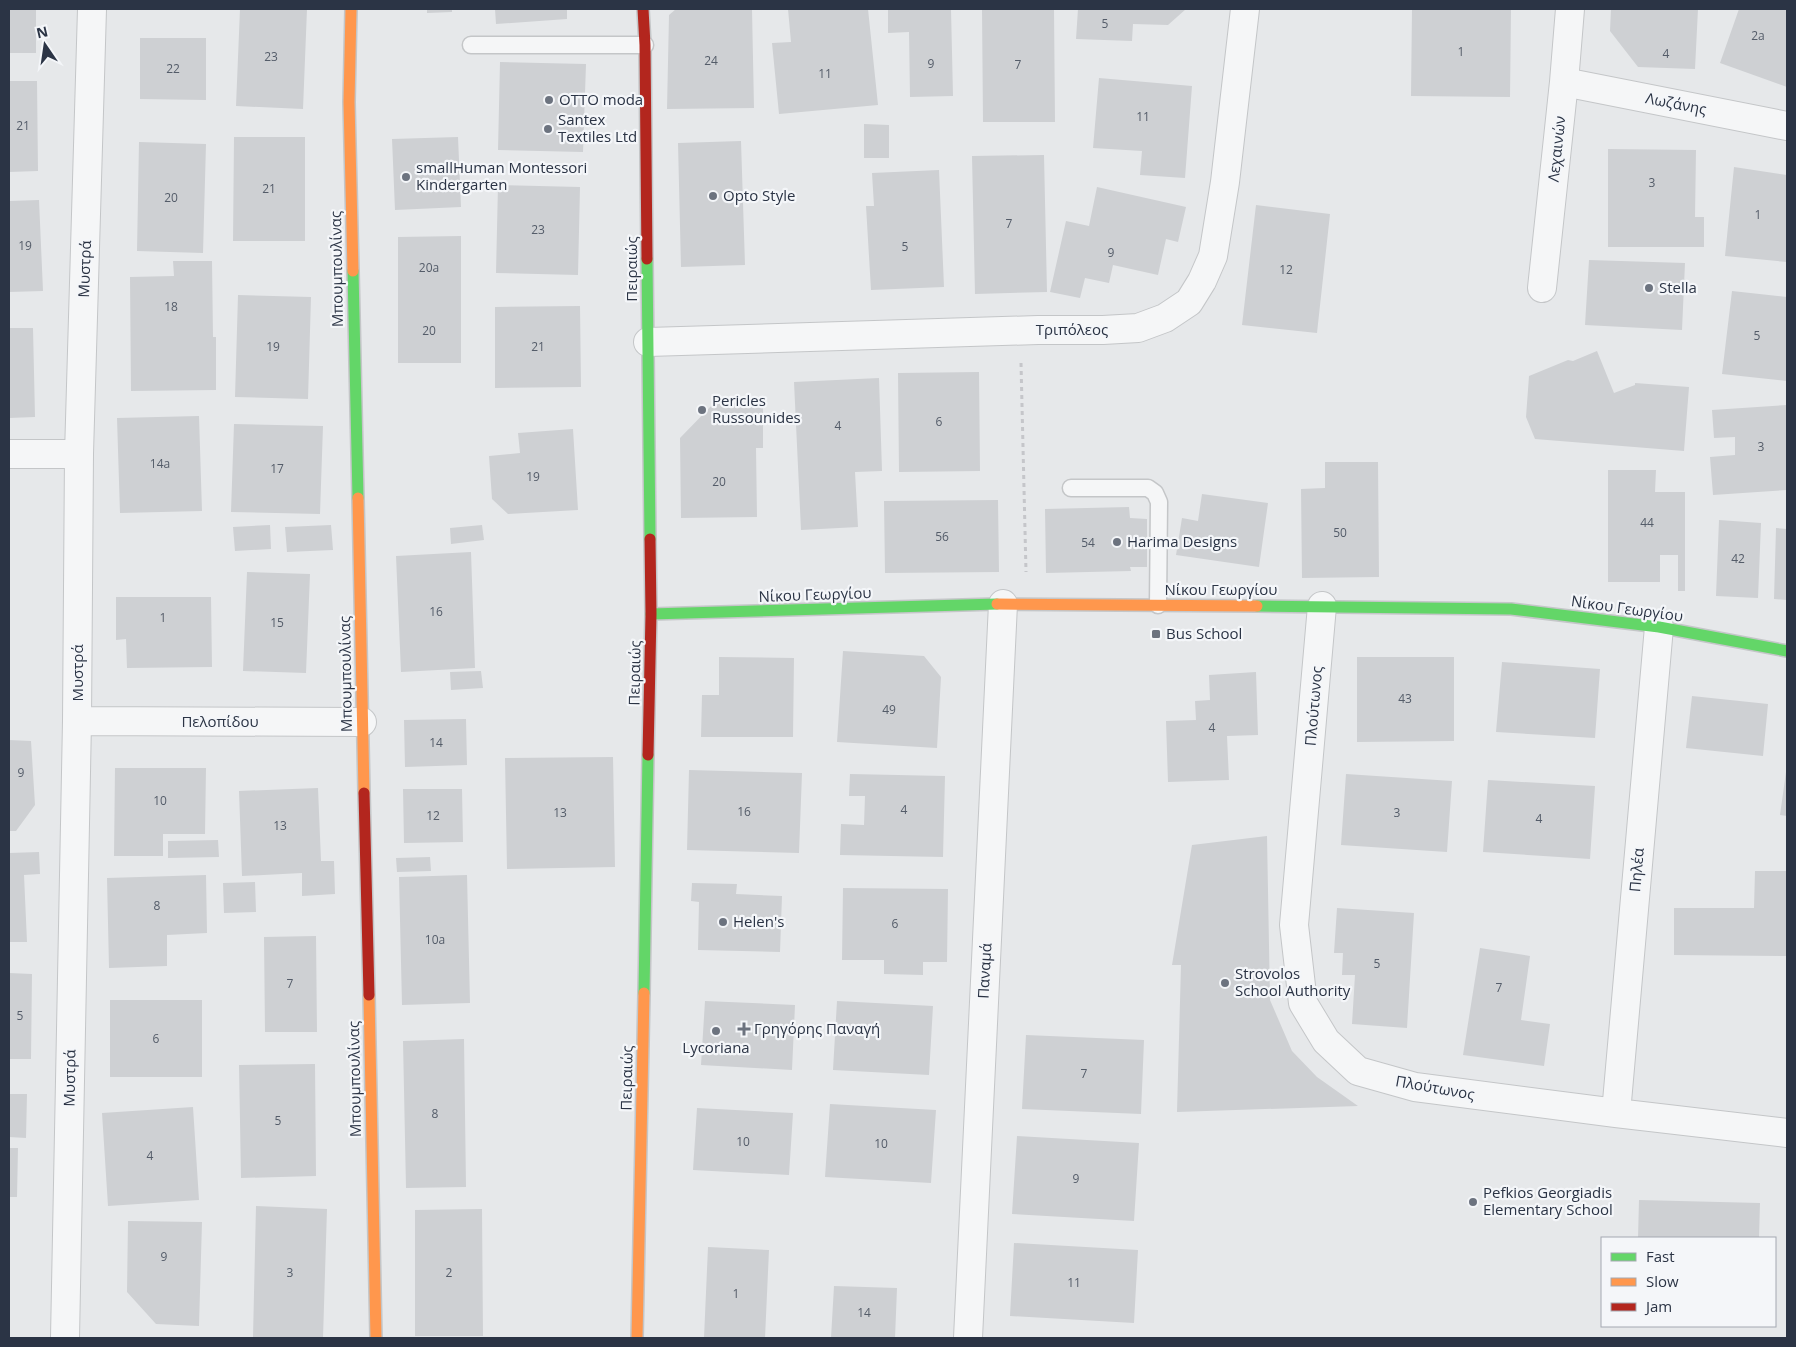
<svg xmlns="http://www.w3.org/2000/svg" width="1796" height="1347" font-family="'Open Sans',sans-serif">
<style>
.building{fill:#ced0d3}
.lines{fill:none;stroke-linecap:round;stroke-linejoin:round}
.lane-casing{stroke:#c4c6c8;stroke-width:19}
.street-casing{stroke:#c4c6c8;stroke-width:30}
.fast-casing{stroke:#c4c6c8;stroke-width:14}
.slow-casing{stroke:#c4c6c8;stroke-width:14}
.jam-casing{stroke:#c4c6c8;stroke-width:14}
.path{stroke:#c5c6ca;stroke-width:3;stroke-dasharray:4 4;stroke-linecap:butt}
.lane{stroke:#f5f6f7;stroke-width:16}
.street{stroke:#f5f6f7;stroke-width:28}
.fast{stroke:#63d668;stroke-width:11}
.slow{stroke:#ff974d;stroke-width:11}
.jam{stroke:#b3261e;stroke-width:11}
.poi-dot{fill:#6c737f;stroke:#f4f6f9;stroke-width:2}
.labels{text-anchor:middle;stroke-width:4.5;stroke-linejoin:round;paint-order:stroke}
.number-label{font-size:12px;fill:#545c69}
.poi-label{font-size:15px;fill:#2b3445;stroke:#f4f6f9;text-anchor:start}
.street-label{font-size:15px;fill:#2b3445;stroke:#f4f6f9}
</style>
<rect width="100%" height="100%" fill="#e6e8ea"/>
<path class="building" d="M9,9H36V53H9Z
M240,9H307L303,109L236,106Z
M427,9H452V12L427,13Z
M495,9H567V19L496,24Z
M676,9H752L754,108L667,109L669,15Z
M788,9H868L878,105L779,114L772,43L791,42Z
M888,9H951L953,96L910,97L909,32L888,33Z
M982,9H1054L1055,122H983Z
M1078,9H1186L1168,25L1133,24L1132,41L1076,39Z
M1412,9H1511L1510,97L1411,96Z
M1611,9H1698L1695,69L1638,67L1610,31Z
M1739,9H1787V87L1720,63Z
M140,38H206V100L140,99Z
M500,62L586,64L583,152L498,150Z
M1099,78L1192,86L1185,178L1140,175L1142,151L1093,148Z
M9,81H37L38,171L9,172Z
M864,124L889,125V158H864Z
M234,137H305V241H233Z
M458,137L461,207L395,210L392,139Z
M741,141L745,265L681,267L678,143Z
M139,142L206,144L203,253L137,251Z
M1608,149L1696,150L1695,217H1704V247H1608Z
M1044,155L1047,292L975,294L972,156Z
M1734,167L1787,175V262L1725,256Z
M939,170L944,287L871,290L866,206H874L872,173Z
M498,185L580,187L578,275L496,273Z
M1097,187L1186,207L1178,242L1166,239L1158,275L1113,265L1109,283L1085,278L1080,298L1050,292L1066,221L1089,226Z
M39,200L43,291L9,292V201Z
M1256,205L1330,214L1317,333L1242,325Z
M461,236V363H398V237Z
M1589,260L1685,263L1682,330L1585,325Z
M173,261H212L213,337H216V390L131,391L130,277L174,276Z
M1732,291L1787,297V381L1722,374Z
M238,295L311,297L308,399L235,397Z
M580,306L581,387L495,388V307Z
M9,328H33L35,417L9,418Z
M1597,351L1614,393L1635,385V383L1689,387L1684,451L1535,439L1526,417L1529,376L1568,360L1573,361Z
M979,372L980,471L899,472L898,373Z
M879,378L882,471L855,472L858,527L801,530L794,382Z
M714,403H763V448H756L757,517L681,518L680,438Z
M1787,405V490L1713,495L1710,457L1735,455V437L1714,438L1712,410Z
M199,416L202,511L120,513L117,418Z
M234,424L323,426L320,514L231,512Z
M573,429L578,510L508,514L492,499L489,456L520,453L518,433Z
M1325,462H1378L1379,577L1302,578L1301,489L1325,488Z
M1608,470H1656L1655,492H1685V591H1678V555H1660V582H1608Z
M1202,494L1268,503L1259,567L1176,555L1182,518L1198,521Z
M998,500L999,572L885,573L884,501Z
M1129,507L1130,518L1147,519V567H1130L1131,571L1046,573L1045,509Z
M1719,520L1761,523L1758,598L1716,596Z
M270,525L271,549L235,551L233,527Z
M331,525L333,550L287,552L285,527Z
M482,525L484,540L451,544L450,528Z
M1776,528L1787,529V600L1774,599Z
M471,552L475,668L401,672L396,556Z
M247,572L310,574L306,673L243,671Z
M116,597H211L212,667L127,668L126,639L116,640Z
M843,651L924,656L941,677L937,748L837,742Z
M719,657L794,658L793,737H701L702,695H719Z
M1357,657H1454V741L1357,742Z
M1502,662L1600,669L1595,738L1496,732Z
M481,671L483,688L451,690L450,672Z
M1256,672L1258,735L1227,736L1229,780L1168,782L1166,721L1196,720L1195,701L1210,700L1209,675Z
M1692,696L1768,704L1763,756L1686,748Z
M466,719L467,765L405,767L404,720Z
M9,740L31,741L35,805L16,831H9Z
M613,757L615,867L507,869L505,758Z
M115,768H206L205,834H163V856H114Z
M689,770L802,773L799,853L687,850Z
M1786,772H1787V816L1780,815Z
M850,774L945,776L943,857L840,855L841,824L864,825L865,796H849Z
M1346,774L1452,781L1447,852L1341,845Z
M1488,780L1595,786L1590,859L1483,852Z
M318,788L321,861H334L335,894L302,896V873L242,876L239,791Z
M403,789H462L463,842L404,843Z
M1267,836L1270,1000L1292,1051L1317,1077L1358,1106L1177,1112L1181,965H1172L1192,845Z
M218,840L219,857L168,858V841Z
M39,852L40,874L24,875L27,942H9V853Z
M430,857L431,871L397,872L396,858Z
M1755,871H1787V956L1674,955V908H1754Z
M206,875L207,933L167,935V966L109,968L107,878Z
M467,875L470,1003L402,1005L399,877Z
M255,882L256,912L224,913L223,883Z
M692,883L737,884L736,894L782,896L780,952L698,950L699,902L691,901Z
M843,888L948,889L947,962H923V975L884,974V960H842Z
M1337,908L1414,913L1407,1028L1352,1024L1355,975H1342L1343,953H1334Z
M316,936L317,1032H265L264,937Z
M1480,948L1530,956L1521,1020L1550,1024L1544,1066L1463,1055Z
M9,973L32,974L31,1059H9Z
M110,1000H202V1077H110Z
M705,1001L795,1005L792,1070L701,1065Z
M837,1001L933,1006L929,1075L833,1070Z
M1026,1035L1144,1040L1141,1114L1022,1109Z
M464,1039L466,1187L406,1188L403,1041Z
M315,1064L316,1176L241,1178L239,1065Z
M9,1094H27L26,1138L9,1137Z
M830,1104L936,1110L931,1183L825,1177Z
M193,1107L199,1200L108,1206L102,1113Z
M697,1108L793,1113L789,1175L693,1170Z
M1017,1136L1139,1143L1134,1221L1012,1214Z
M9,1148H18L17,1197H9Z
M1639,1200L1760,1203L1759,1238H1638Z
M256,1206L327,1209L323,1338L253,1337Z
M482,1209L483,1336H415V1210Z
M128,1221L202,1222L199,1326L156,1324L127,1292Z
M1014,1243L1138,1250L1134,1323L1010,1316Z
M708,1247L769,1250L765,1338H704Z
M834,1286L897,1288L895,1338H831Z"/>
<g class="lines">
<g class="lane-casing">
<path id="lane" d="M471,45H645
M1071,488H1148L1155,493L1159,502L1158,605"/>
</g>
<g class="street-casing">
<path id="street" d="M1564,82L1787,126
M1542,288L1564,82L1570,9
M648,342L1038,330H1103L1138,328L1165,318L1189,302L1202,281L1213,256L1225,182L1245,9
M9,454H79
M1322,606L1294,925L1303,1003L1326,1041L1358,1071L1415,1087L1616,1113L1787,1133
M77,721L362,722
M1616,1113L1659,627
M65,1338L77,721L79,454L92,9
M968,1338L1003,604"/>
</g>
<g class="fast-casing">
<path id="fast" d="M647,259L650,539
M353,271L358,498
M1257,606L1511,609L1659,627L1787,651
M651,614L997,604
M644,993L648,755"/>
</g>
<g class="slow-casing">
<path id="slow" d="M351,9L349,102L353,271
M358,498L364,793
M997,604L1257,606
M369,995L376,1338
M637,1338L644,993"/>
</g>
<g class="jam-casing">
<path id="jam" d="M643,9L645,45L647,259
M648,755L651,614L650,539
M364,793L369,995"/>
</g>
<path class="path" d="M1021,363L1026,572"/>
<use href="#lane" class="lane"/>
<use href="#street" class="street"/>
<use href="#fast" class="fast"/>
<use href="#slow" class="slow"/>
<use href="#jam" class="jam"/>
</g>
<g class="poi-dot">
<circle cx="549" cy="100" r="5"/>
<circle cx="548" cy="129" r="5"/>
<circle cx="406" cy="177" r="5"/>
<circle cx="713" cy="196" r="5"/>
<circle cx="1649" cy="288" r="5"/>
<circle cx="702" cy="410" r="5"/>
<circle cx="1117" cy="542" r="5"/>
<rect x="1151" y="629" width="10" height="10" rx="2.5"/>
<circle cx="723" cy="922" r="5"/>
<circle cx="1225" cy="983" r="5"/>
<path d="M741.5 1021.5h5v5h5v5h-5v5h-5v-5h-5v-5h5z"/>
<circle cx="716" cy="1031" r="5"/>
<circle cx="1473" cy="1202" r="5"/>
</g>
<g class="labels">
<g class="number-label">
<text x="1105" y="28">5</text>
<text x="1758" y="40">2a</text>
<text x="1461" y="56">1</text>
<text x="1666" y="58">4</text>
<text x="271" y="61">23</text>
<text x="711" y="65">24</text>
<text x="931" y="68">9</text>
<text x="1018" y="69">7</text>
<text x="173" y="73">22</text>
<text x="825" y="78">11</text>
<text x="1143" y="121">11</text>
<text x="23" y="130">21</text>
<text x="1652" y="187">3</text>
<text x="269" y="193">21</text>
<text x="171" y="202">20</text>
<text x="1758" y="219">1</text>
<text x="1009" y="228">7</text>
<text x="538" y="234">23</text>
<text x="25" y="250">19</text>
<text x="905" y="251">5</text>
<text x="1111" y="257">9</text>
<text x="429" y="272">20a</text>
<text x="1286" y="274">12</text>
<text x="171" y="311">18</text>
<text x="429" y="335">20</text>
<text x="1757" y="340">5</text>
<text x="273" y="351">19</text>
<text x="538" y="351">21</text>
<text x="939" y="426">6</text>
<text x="838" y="430">4</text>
<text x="1761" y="451">3</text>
<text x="160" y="468">14a</text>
<text x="277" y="473">17</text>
<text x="533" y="481">19</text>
<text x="719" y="486">20</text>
<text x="1647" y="527">44</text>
<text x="1340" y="537">50</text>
<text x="942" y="541">56</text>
<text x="1088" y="547">54</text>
<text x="1738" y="563">42</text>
<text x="436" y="616">16</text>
<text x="163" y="622">1</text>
<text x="277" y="627">15</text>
<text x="1405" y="703">43</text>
<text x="889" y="714">49</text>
<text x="1212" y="732">4</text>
<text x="436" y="747">14</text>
<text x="21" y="777">9</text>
<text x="160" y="805">10</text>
<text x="904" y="814">4</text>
<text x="744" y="816">16</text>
<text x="560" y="817">13</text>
<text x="1397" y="817">3</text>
<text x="433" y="820">12</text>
<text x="1539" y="823">4</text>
<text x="280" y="830">13</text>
<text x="157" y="910">8</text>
<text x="895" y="928">6</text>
<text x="435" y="944">10a</text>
<text x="1377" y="968">5</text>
<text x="290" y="988">7</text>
<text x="1499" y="992">7</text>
<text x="20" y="1020">5</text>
<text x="156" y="1043">6</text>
<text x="1084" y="1078">7</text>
<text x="435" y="1118">8</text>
<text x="278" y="1125">5</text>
<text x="743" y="1146">10</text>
<text x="881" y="1148">10</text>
<text x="150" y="1160">4</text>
<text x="1076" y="1183">9</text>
<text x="164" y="1261">9</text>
<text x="290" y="1277">3</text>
<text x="449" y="1277">2</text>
<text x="1074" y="1287">11</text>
<text x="736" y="1298">1</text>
<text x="864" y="1317">14</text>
</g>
<g class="poi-label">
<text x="559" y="105">OTTO moda</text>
<text x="558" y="125">Santex<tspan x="558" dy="17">Textiles Ltd</tspan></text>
<text x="416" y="173">smallHuman Montessori<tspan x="416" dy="17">Kindergarten</tspan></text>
<text x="723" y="201">Opto Style</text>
<text x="1659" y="293">Stella</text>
<text x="712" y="406">Pericles<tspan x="712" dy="17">Russounides</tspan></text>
<text x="1127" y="547">Harima Designs</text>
<text x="1166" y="639">Bus School</text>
<text x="733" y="927">Helen's</text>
<text x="1235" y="979">Strovolos<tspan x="1235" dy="17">School Authority</tspan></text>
<text x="754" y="1034">Γρηγόρης Παναγή</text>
<text x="716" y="1053" text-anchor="middle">Lycoriana</text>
<text x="1483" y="1198">Pefkios Georgiadis<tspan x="1483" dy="17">Elementary School</tspan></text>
</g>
<g class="street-label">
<text transform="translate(1676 104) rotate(11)" y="5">Λωζάνης</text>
<text transform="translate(1557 149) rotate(-84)" y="5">Λεχαινών</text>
<text transform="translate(85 269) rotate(-88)" y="5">Μυστρά</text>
<text transform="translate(337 269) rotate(-91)" y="5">Μπουμπουλίνας</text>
<text transform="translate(632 269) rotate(-90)" y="5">Πειραιώς</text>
<text x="1072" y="335">Τριπόλεος</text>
<text x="1221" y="595">Νίκου Γεωργίου</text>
<text transform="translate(815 595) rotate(-2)" y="5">Νίκου Γεωργίου</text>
<text transform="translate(1627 609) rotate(8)" y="5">Νίκου Γεωργίου</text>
<text transform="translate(78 673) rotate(-90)" y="5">Μυστρά</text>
<text transform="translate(635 673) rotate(-89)" y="5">Πειραιώς</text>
<text transform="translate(346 674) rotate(-91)" y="5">Μπουμπουλίνας</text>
<text transform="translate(1314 706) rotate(-85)" y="5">Πλούτωνος</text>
<text x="220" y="727">Πελοπίδου</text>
<text transform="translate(1637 870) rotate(-85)" y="5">Πηλέα</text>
<text transform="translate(985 971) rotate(-87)" y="5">Παναμά</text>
<text transform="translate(70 1078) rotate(-89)" y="5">Μυστρά</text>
<text transform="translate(627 1078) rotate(-89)" y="5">Πειραιώς</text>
<text transform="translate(355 1079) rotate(-91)" y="5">Μπουμπουλίνας</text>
<text transform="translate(1435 1088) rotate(10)" y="5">Πλούτωνος</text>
</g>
</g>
<rect width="1796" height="1347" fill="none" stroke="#2b3445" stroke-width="20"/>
<rect x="1601" y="1237" width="175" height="90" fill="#f4f6f9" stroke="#a4a8b1"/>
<rect x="1611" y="1253" width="25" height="8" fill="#63d668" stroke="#a4a8b1"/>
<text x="1646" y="1262" font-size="15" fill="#2b3445">Fast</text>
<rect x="1611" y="1278" width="25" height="8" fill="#ff974d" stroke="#a4a8b1"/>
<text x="1646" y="1287" font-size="15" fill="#2b3445">Slow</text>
<rect x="1611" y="1303" width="25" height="8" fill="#b3261e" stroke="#a4a8b1"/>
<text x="1646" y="1312" font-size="15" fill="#2b3445">Jam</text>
<g transform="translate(45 45) rotate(347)" stroke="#f4f6f9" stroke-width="4" paint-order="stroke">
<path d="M0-4L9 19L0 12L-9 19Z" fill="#2b3445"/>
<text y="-8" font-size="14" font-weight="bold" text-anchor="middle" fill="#2b3445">N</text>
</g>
</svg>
